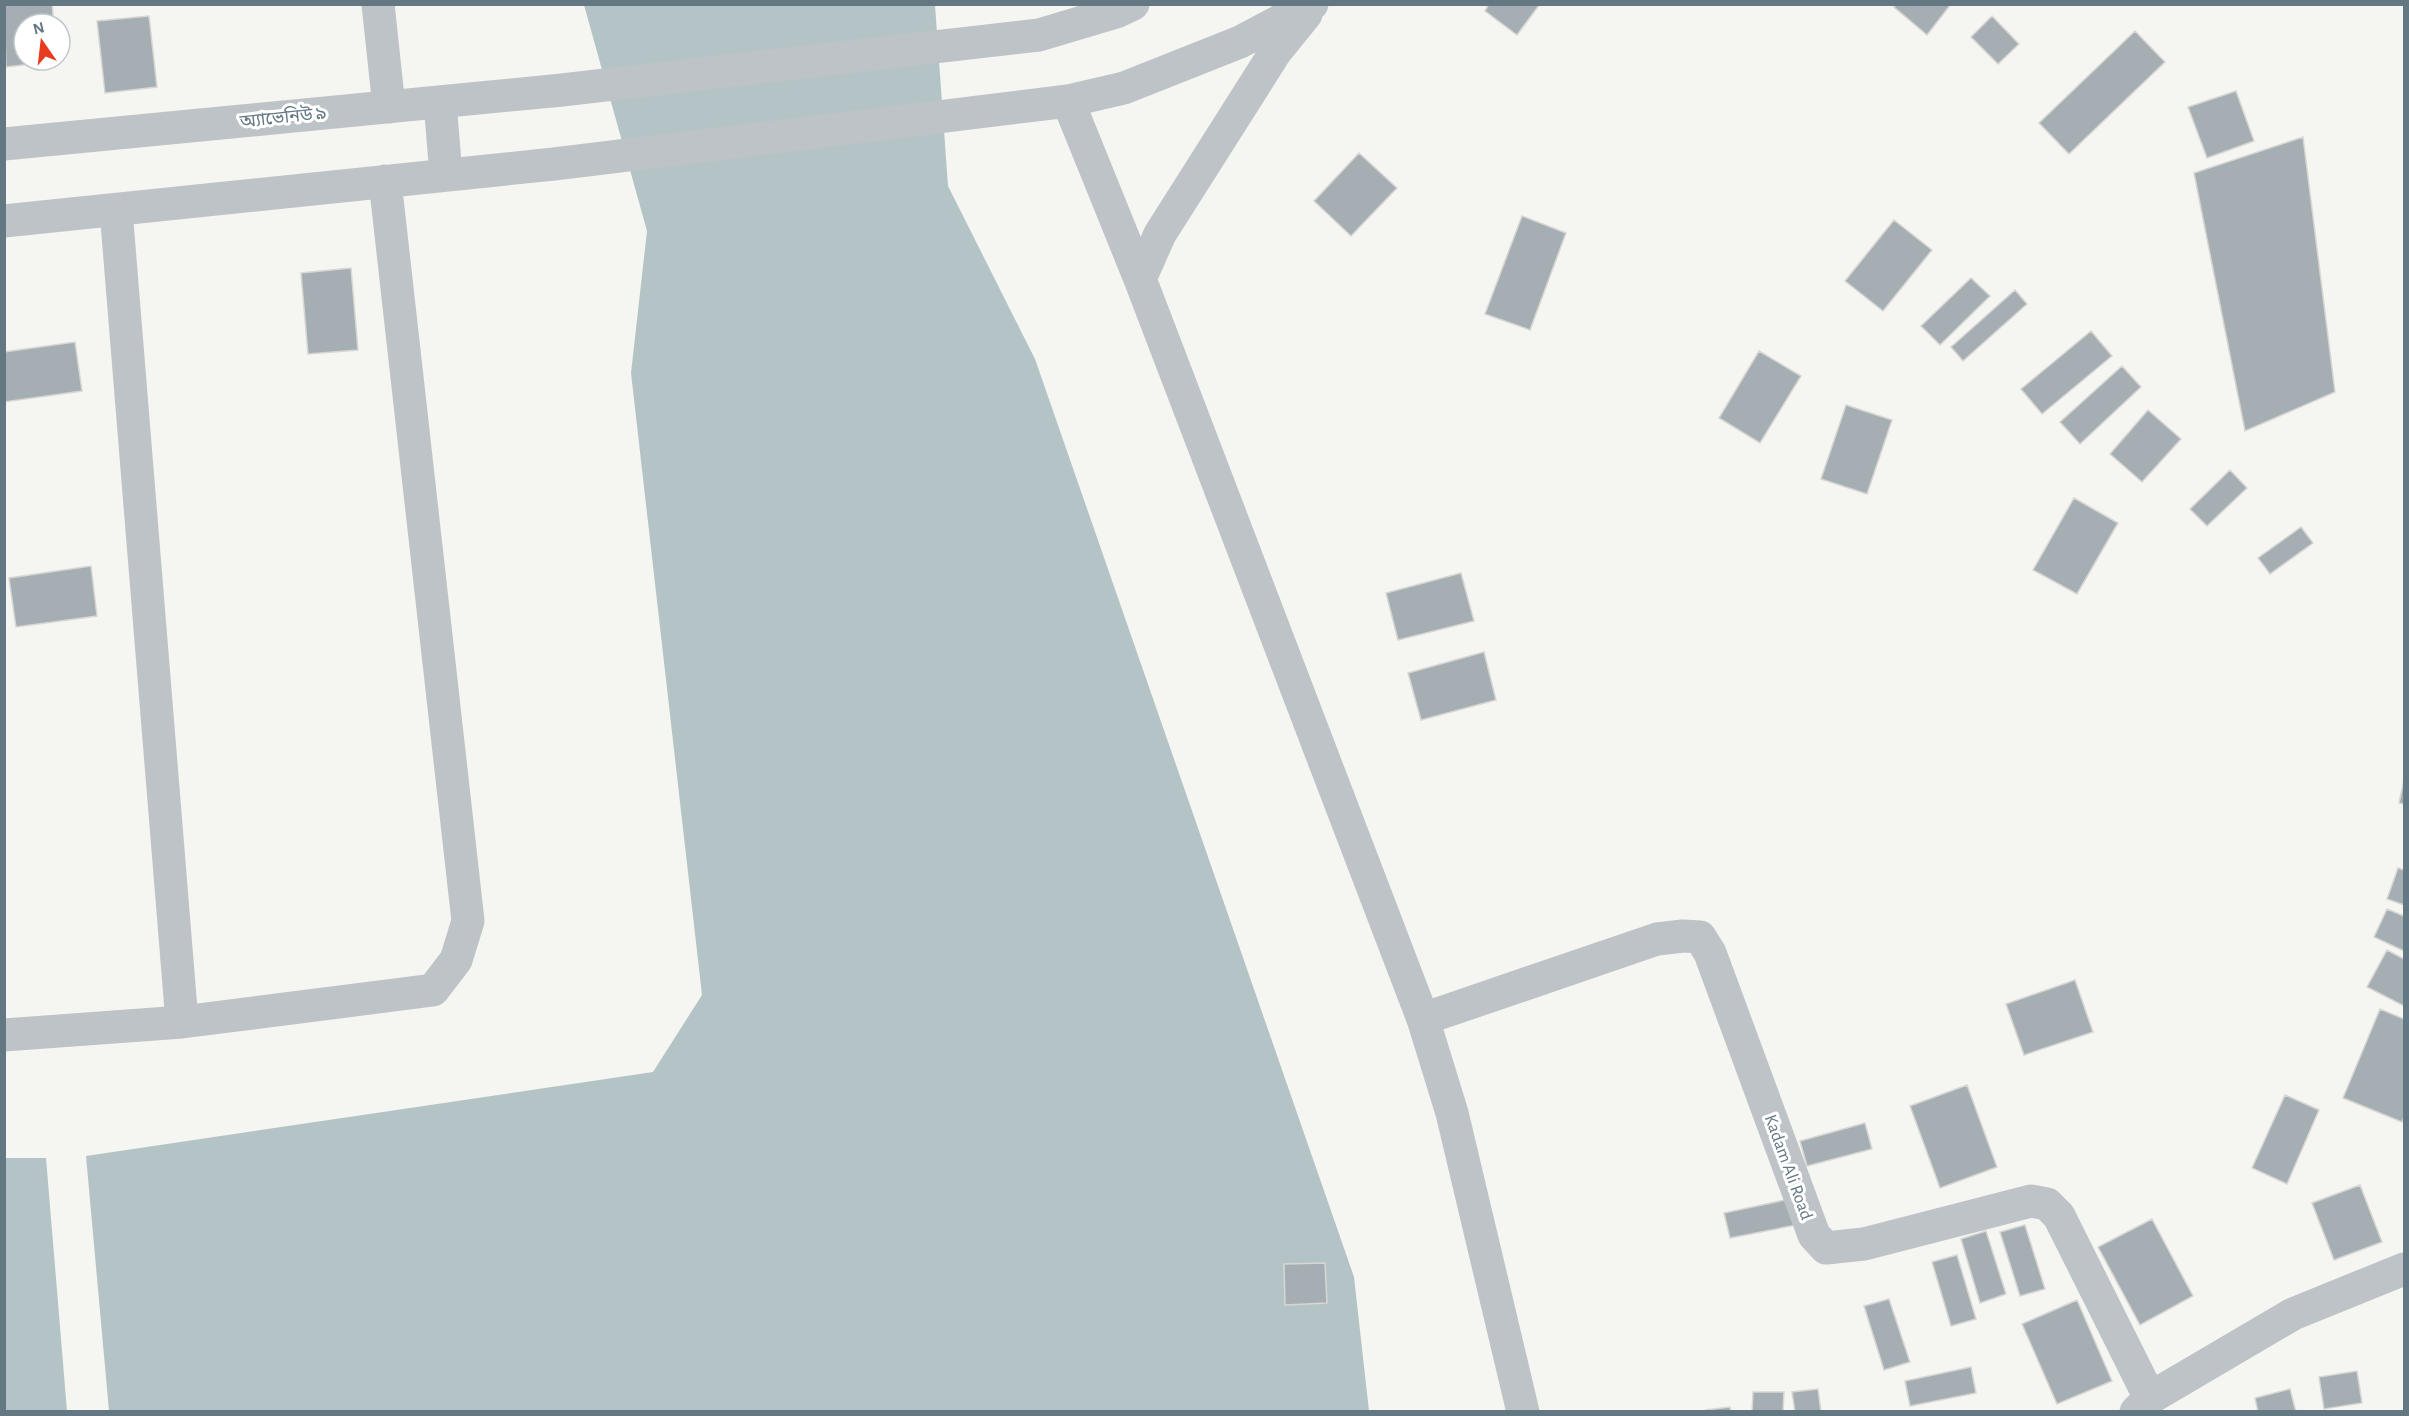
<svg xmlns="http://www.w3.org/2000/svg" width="2409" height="1416" font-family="'Alegreya Sans','Noto Sans Bengali',sans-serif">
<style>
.water{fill:#b4c4c6}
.building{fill:#a5afb3;stroke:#d7d6d4;stroke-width:1.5}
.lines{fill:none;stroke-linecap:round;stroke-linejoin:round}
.minor{stroke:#bdc3c6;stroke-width:33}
.labels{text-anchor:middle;stroke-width:6;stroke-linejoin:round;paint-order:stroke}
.street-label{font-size:18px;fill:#637883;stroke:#fff}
</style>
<rect width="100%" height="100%" fill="#f5f5f1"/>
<path class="water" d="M584,5H935L948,186L1035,359L1354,1277L1369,1411H109L86,1156L653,1072L702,995L631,373L647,231Z
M5,1158H46L67,1411H5Z"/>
<path class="building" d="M4,4H52L54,24H24V60L58,61L6,67Z
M1489,4H1540L1517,35L1485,11Z
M1896,4H1951L1927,35L1894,7Z
M149,16L157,87L105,93L97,21Z
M1992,16L2019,44L1998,64L1971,37Z
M2135,31L2165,62L2069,154L2039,123Z
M2236,91L2254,141L2207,158L2188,107Z
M2303,137L2335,392L2245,431L2194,173Z
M1359,153L1397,188L1351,236L1314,201Z
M1522,216L1566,233L1530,330L1485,314Z
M1894,220L1932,250L1883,311L1845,281Z
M351,268L358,350L308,354L301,273Z
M1971,278L1990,296L1940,345L1921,326Z
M2015,290L2027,304L1963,361L1951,347Z
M2091,331L2112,356L2042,414L2021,389Z
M75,342L82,391L4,402V352Z
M1759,351L1801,376L1760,443L1719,418Z
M2122,366L2141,387L2080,444L2060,422Z
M1846,405L1892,420L1867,494L1821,479Z
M2148,410L2181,439L2142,482L2110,454Z
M2230,470L2247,488L2207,526L2190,509Z
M2074,498L2118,523L2077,594L2033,570Z
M2301,527L2313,543L2270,574L2258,558Z
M91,566L97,616L16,627L9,578Z
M1461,573L1474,621L1398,640L1386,593Z
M1484,652L1496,700L1421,720L1408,673Z
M2404,780V804L2399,803Z
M2398,868L2404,870V905L2387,899Z
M2387,909L2404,916V951L2374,937Z
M2387,950L2404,959V1006L2367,987Z
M2075,980L2093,1032L2024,1055L2006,1004Z
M2380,1009L2404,1019V1117L2402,1122L2343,1098Z
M1967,1085L1997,1167L1940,1188L1910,1106Z
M2285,1095L2319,1110L2287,1184L2252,1168Z
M1865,1123L1872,1149L1807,1166L1800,1141Z
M2360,1185L2382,1242L2334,1260L2312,1203Z
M1790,1199L1796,1225L1730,1238L1724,1213Z
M2152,1219L2193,1296L2140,1325L2098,1247Z
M2025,1225L2045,1289L2020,1296L2000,1232Z
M1986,1231L2006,1294L1980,1303L1961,1239Z
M1957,1255L1976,1319L1951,1326L1932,1262Z
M1325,1263L1327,1303L1285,1305L1284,1264Z
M1889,1299L1910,1362L1884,1370L1864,1306Z
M2077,1300L2112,1381L2057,1404L2022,1324Z
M1971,1367L1976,1393L1910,1406L1905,1381Z
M2357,1371L2362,1403L2324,1409L2319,1377Z
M1818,1389L1821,1412H1795L1792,1392Z
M2290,1389L2296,1412H2258L2255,1398Z
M1753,1392H1784L1783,1412H1752Z
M1730,1407L1731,1412H1706V1410Z"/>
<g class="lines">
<path class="minor" d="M378,4L389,107
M1068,101L1140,279L1423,1019L1452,1113L1523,1412
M440,102L446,175
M4,144L562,90L1039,35L1116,12L1133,4
M116,210L182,1022
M4,221L554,164L1068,101L1124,88L1240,42L1312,4
M1140,279L1160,234L1276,51L1306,14
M1423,1019L1657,939L1683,936L1700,937L1710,953L1814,1235L1826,1248L1864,1244L2031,1201L2047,1204L2059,1216L2150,1398
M4,1035L182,1022L433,990L456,960L468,921L385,181
M2136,1412L2150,1398L2293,1314L2404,1269"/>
</g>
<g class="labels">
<g class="street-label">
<text transform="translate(283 117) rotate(-6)" y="6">অ্যাভেনিউ ৯</text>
<text transform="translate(1789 1167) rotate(70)" y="6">Kadam Ali Road</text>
</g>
</g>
<rect width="2409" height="1416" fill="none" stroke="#637883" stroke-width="12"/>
<g transform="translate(42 42) rotate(346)"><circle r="28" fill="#ffffff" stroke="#c1c9cd" stroke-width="1.5"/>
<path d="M0-4.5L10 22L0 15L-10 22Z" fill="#e83b1f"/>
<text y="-9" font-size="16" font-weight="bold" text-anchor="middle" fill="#637883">N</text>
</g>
</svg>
